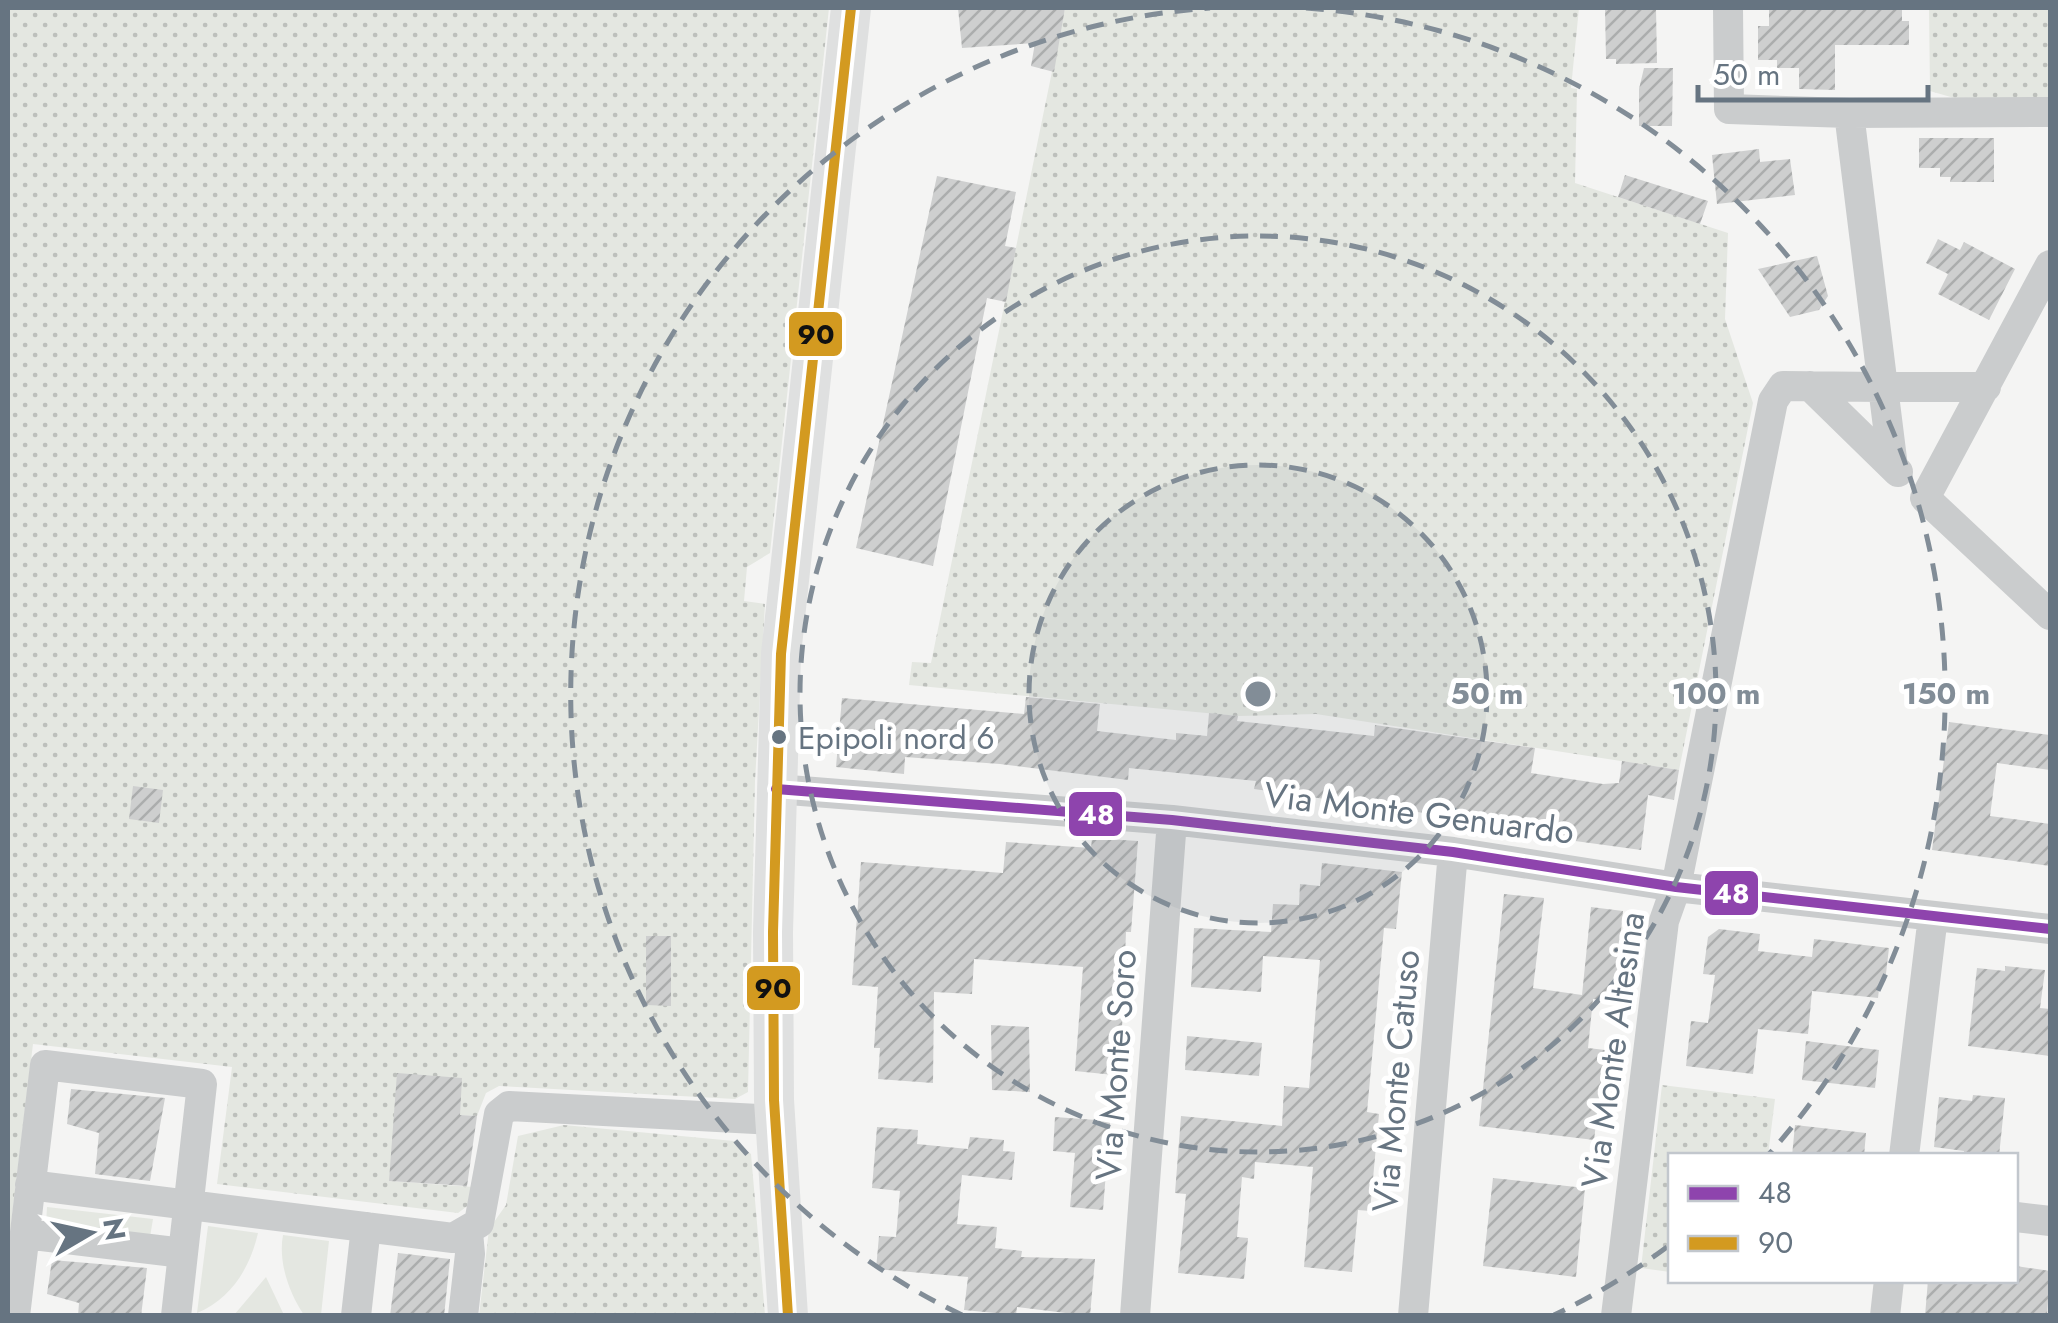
<svg xmlns="http://www.w3.org/2000/svg" width="2058" height="1323" font-family="Jost,sans-serif">
<style>
.grass{fill:url(#grass-dots)}
.garden{fill:#e4e7e1}
.building{fill:url(#building-hatch)}
.lines{fill:none;stroke-linecap:round;stroke-linejoin:round}
.minor{stroke:#cacccd;stroke-width:30}
.major{stroke:#dfe0e0;stroke-width:40}
.bus-1-casing{stroke:#fff;stroke-width:18}
.bus-2-casing{stroke:#fff;stroke-width:18}
.bus-1{stroke:#8e44ad;stroke-width:10}
.bus-2{stroke:#d39a20;stroke-width:10}
.ring{fill:none;stroke:#828d97;stroke-width:5;stroke-dasharray:18 12}
.bus-dot{fill:#667481;stroke:#fff;stroke-width:4}
.labels{text-anchor:middle;stroke-width:10;stroke-linejoin:round;paint-order:stroke}
.bus-label{font-size:32px;fill:#667481;stroke:#fff;text-anchor:start}
.street-label{font-size:35px;fill:#667481;stroke:#fff}
.centre{fill:#828d97;stroke:#fff;stroke-width:5}
.ring-label{font-size:30px;text-anchor:middle;font-weight:bold;fill:#828d97;stroke:#fff;stroke-width:10;stroke-linejoin:round;paint-order:stroke}
.line-badge{stroke:#fff;stroke-width:4}
.badge-label{font-size:28px;text-anchor:middle;font-weight:bold;fill:#fff}
.pale-badge-label{font-size:28px;text-anchor:middle;font-weight:bold;fill:#111}
</style>
<defs>
<pattern id="grass-dots" width="8" height="8" patternUnits="userSpaceOnUse" patternTransform="scale(2.5)"><rect width="8" height="8" fill="#e4e7e1"/><path d="M2 2h.1M6 6h.1" fill="none" stroke="#bdc0bc" stroke-width="1.8" stroke-linecap="round"/></pattern>
<pattern id="building-hatch" width="6" height="6" patternUnits="userSpaceOnUse" patternTransform="scale(2.5)"><rect width="6" height="6" fill="#cecfcf"/><path d="M-1 1l2-2M0 6l6-6M5 7l2-2" fill="none" stroke="#abadad"/></pattern>
</defs>
<rect width="100%" height="100%" fill="#f4f4f3"/>
<path class="grass" d="M8,8H829L770,553L747,567L744,601L765,604L755,781L748,1092L735,1099L499,1086L486,1093L477,1116L460,1115L389,1181L473,1187L470,1204L458,1213L217,1184L232,1067L33,1044L8,1249Z
M1065,8H1579L1571,88L1577,89L1575,183L1728,233L1725,319L1753,403L1679,770L1316,714L1238,716L909,685L912,662L931,663Z
M1929,8H2050V100H1961L1930,91Z
M1662,1085L1775,1099L1768,1155L1670,1156V1272L1641,1268Z
M564,1125L734,1141L751,1154L765,1315L479,1316L489,1229L506,1205L518,1136Z"/>
<path class="garden" d="M47,1207L153,1219L150,1237L46,1225Z
M208,1226L258,1233C250,1268 231,1299 197,1313Z
M283,1235L329,1241L321,1315H304C289,1293 278,1262 283,1235Z
M266,1277L284,1315H234Z"/>
<path class="building" d="M958,8H1065L1054,72L1031,66L1035,43L962,48Z
M1605,8H1656L1657,63L1616,64V59H1606Z
M1769,8H1902V21H1909V45H1835V90L1799,89V68H1777V60H1758V26H1769Z
M1644,68H1673L1672,126H1639V89Z
M1919,138H1994V182H1950L1951,177H1940V168H1919Z
M1759,149L1760,162L1790,159L1795,195L1717,204L1712,155Z
M1625,175L1708,201L1700,224L1618,197Z
M937,176L1016,192L1005,246L1016,248L1006,302L987,298L933,566L856,548Z
M1938,239L1960,250L1964,242L2015,269L1989,320L1938,294L1948,274L1926,263Z
M1817,256L1828,296L1819,310L1790,317L1758,269Z
M1026,697L1100,704L1097,731L1176,740V733L1207,736L1209,713L1238,716L1237,721L1374,736L1375,725L1535,748L1531,773L1603,784L1619,783L1622,761L1679,770L1674,800L1648,795L1641,850L1445,823L1446,816L1254,789L1256,781L1129,768L1128,780L1000,764L905,757L904,774L836,767L842,698L1024,714Z
M1949,722L2050,735V770L1997,763L1990,816L2050,824V866L1932,850Z
M133,786L163,790L159,823L129,819Z
M1092,838L1138,841L1131,932H1126L1121,1053H1116L1114,1075L1075,1071L1083,967L974,959L972,994L934,992L933,1083L878,1079L880,1048H874L878,987L852,985L861,862L1003,873L1006,842L1091,848Z
M1322,863L1402,872L1396,929L1384,928L1367,1112L1379,1114L1370,1211L1358,1210L1352,1272L1304,1267L1313,1167L1255,1162L1254,1179L1242,1177L1237,1237L1248,1238L1244,1279L1178,1273L1186,1194L1175,1193L1181,1116L1282,1126L1284,1086L1309,1088L1320,960L1263,956L1261,992L1191,987L1194,928L1271,932L1273,904L1299,905L1300,884L1320,886Z
M1504,894L1544,898L1533,988L1582,995L1591,907L1623,911L1614,1001L1593,999L1588,1048L1605,1050L1594,1140L1479,1126Z
M1719,929L1760,934L1758,951L1812,957L1814,939L1889,948L1885,982L1880,981L1878,998L1812,991L1808,1034L1758,1029L1753,1074L1686,1066L1691,1021L1708,1023L1715,975L1703,974L1708,937Z
M646,936H671V1006L646,1005Z
M2005,966L2045,970L2040,1008L2050,1009V1056L1968,1046L1977,968L2005,971Z
M991,1025L1029,1027L1030,1092L992,1090Z
M1187,1036L1262,1043L1259,1076L1185,1070Z
M1806,1041L1879,1050L1875,1088L1802,1080Z
M397,1073L462,1078L460,1115L477,1116L467,1186L389,1181Z
M71,1089L165,1098L150,1181L95,1174L99,1133L67,1124Z
M1973,1095L2005,1098L1999,1156H1964V1151L1934,1147L1939,1097L1972,1101Z
M1055,1117L1110,1121L1103,1210L1070,1207L1075,1153L1053,1151Z
M1795,1125L1866,1133L1864,1156H1792Z
M877,1127L918,1130L917,1144L968,1149L970,1137L1004,1140L1003,1151L1015,1152L1012,1180L962,1175L957,1224L997,1227L995,1248L1022,1251L1021,1257L1095,1259L1090,1316L1017,1307L1016,1315L964,1310L968,1277L876,1269L879,1236L896,1237L900,1191L872,1188Z
M1493,1178L1585,1188L1576,1277L1483,1266Z
M398,1253L450,1259L444,1316H390Z
M52,1260L147,1268L141,1316H78L79,1303L47,1294Z
M2016,1266L2050,1271L2047,1316H1925L1928,1280H2016Z"/>
<g class="lines">
<path class="minor" d="M1849,113L2050,112
M2050,265L1925,498L2050,615
M1810,386L1898,472
M1893,467L1883,387H1986
M776,789L1172,820L1453,852L1676,887L2050,929
M1904,1156L1933,916
M30,1185L453,1238L479,1223L499,1114L509,1106L776,1120
M2016,1217L2050,1221
M25,1234L183,1253
M15,1316L45,1065L202,1084L176,1316
M356,1316L366,1227
M463,1316L470,1254L468,1232
M1135,1316L1172,820
M1413,1316L1453,852
M1616,1316L1664,921L1676,887L1773,401L1783,386L1883,387L1849,113L1729,109L1728,8
M1885,1316L1889,1280"/>
<path class="major" d="M788,1316L774,1100L773,932L781,654L851,8"/>
<g class="bus-1-casing">
<path id="bus-1" d="M776,789L1172,820L1453,852L1676,887L2050,929"/>
</g>
<g class="bus-2-casing">
<path id="bus-2" d="M788,1316L774,1100L773,932L781,654L851,8"/>
</g>
<use href="#bus-1" class="bus-1"/>
<use href="#bus-2" class="bus-2"/>
</g>
<circle cx="1258" cy="694" r="229" fill="#828d97" fill-opacity=".12"/>
<g class="ring">
<circle cx="1258" cy="694" r="229"/>
<circle cx="1258" cy="694" r="458"/>
<path d="M1667 1247A688 688 0 0 1 1554 1315M962 1315A688 688 0 0 1 1210 8M1306 8A688 688 0 0 1 1769 1154"/>
</g>
<circle class="bus-dot" cx="779" cy="737" r="9"/>
<g class="labels">
<g class="bus-label">
<text x="798" y="749">Epipoli nord 6</text>
</g>
<g class="street-label">
<text transform="translate(1419 813) rotate(7)" y="12">Via Monte Genuardo</text>
<text transform="translate(1613 1050) rotate(-82)" y="12">Via Monte Altesina</text>
<text transform="translate(1116 1065) rotate(-86)" y="12">Via Monte Soro</text>
<text transform="translate(1396 1081) rotate(-85)" y="12">Via Monte Catuso</text>
</g>
</g>
<circle cx="1258" cy="694" r="15" class="centre"/>
<g class="ring-label">
<text x="1487" y="704">50 m</text>
<text x="1716" y="704">100 m</text>
<text x="1946" y="704">150 m</text>
</g>
<g class="line-badge">
<rect x="787" y="310" width="57" height="48" rx="10" fill="#d39a20"/>
<rect x="1067" y="790" width="57" height="48" rx="10" fill="#8e44ad"/>
<rect x="1703" y="869" width="57" height="48" rx="10" fill="#8e44ad"/>
<rect x="745" y="964" width="57" height="48" rx="10" fill="#d39a20"/>
</g>
<g class="badge-label">
<text x="1096" y="824">48</text>
<text x="1731" y="903">48</text>
</g>
<g class="pale-badge-label">
<text x="816" y="344">90</text>
<text x="773" y="998">90</text>
</g>
<rect width="2058" height="1323" fill="none" stroke="#667481" stroke-width="20"/>
<rect x="1668" y="1153" width="350" height="130" fill="#ffffff" stroke="#c2c7cd" stroke-width="2.5"/>
<rect x="1688" y="1186" width="50" height="15" fill="#8e44ad" stroke="#c2c7cd" stroke-width="2.5"/>
<text x="1758" y="1203" font-size="30" fill="#667481">48</text>
<rect x="1688" y="1236" width="50" height="15" fill="#d39a20" stroke="#c2c7cd" stroke-width="2.5"/>
<text x="1758" y="1253" font-size="30" fill="#667481">90</text>
<g transform="translate(90 1233) rotate(81)" stroke="#ffffff" stroke-width="8" paint-order="stroke">
<path d="M0-8L18 38L0 25L-18 38Z" fill="#667481"/>
<text y="-15" font-size="28" font-weight="bold" text-anchor="middle" fill="#667481">N</text>
</g>
<path d="M1698 85v15h230v-15" fill="none" stroke="#667481" stroke-width="5"/>
<text x="1713" y="85" font-size="30" fill="#667481" stroke="#ffffff" stroke-width="8" paint-order="stroke">50 m</text>
</svg>
